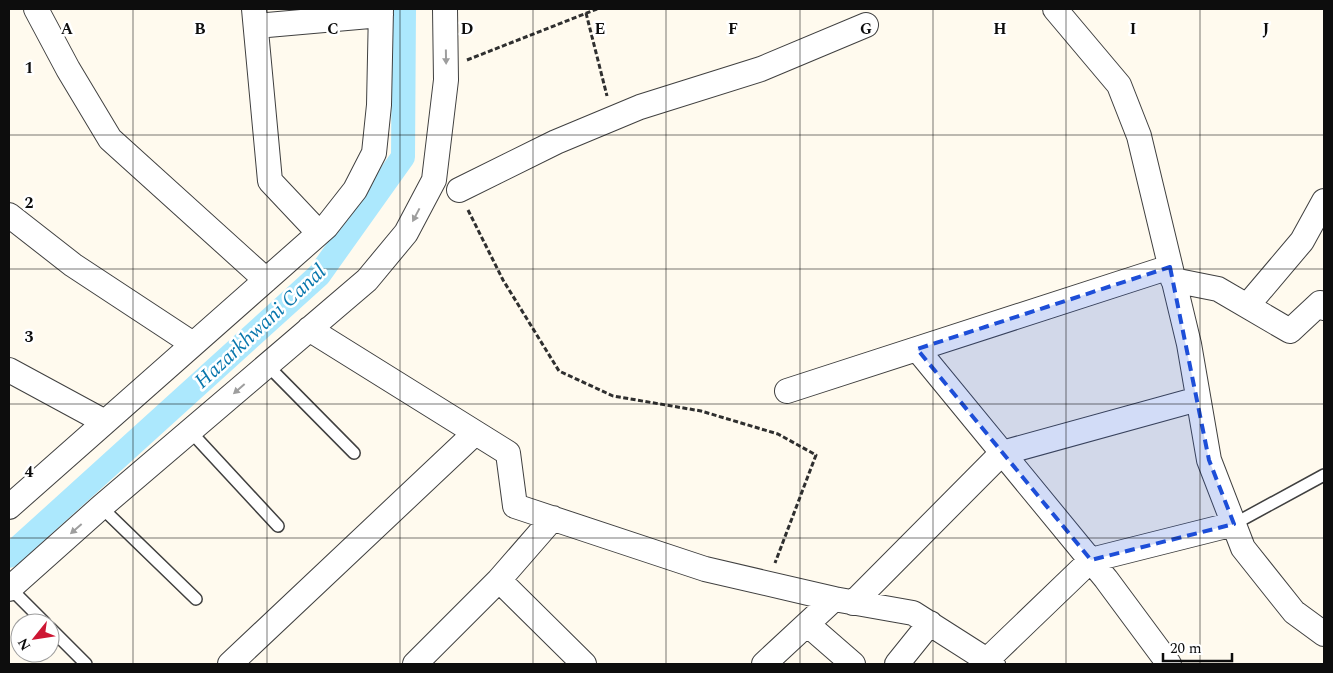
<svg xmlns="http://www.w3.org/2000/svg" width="1333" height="673" font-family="Spectral,serif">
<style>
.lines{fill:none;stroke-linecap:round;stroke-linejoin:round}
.canal{stroke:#ace8fd;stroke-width:24}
.service-casing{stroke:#404040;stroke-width:14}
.minor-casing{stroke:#404040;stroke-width:26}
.path{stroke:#2f2f2f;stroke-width:3;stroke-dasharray:5 2.5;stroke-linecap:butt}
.service{stroke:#fff;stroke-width:11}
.minor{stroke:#fff;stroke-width:24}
.oneway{fill:#9e9e9e}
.marked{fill:#1d4ed8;fill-opacity:0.2;stroke:#1d4ed8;stroke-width:4;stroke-dasharray:10 6;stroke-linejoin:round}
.grid{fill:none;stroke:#0d0d0d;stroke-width:1;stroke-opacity:0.55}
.labels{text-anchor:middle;stroke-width:5;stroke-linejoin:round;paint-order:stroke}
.water-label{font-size:21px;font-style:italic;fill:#0977ad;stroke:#fff}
.grid-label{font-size:16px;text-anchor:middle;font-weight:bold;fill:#0d0d0d;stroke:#fff;stroke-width:5;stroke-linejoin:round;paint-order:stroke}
</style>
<rect width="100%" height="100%" fill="#fffaee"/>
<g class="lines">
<path class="canal" d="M9,556L319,275L403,157L404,9"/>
<g class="service-casing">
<path id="service" d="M267,365L354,453
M190,431L278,526
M101,507L196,599
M1234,524L1324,475
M10,588L45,623
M50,628L86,664"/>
</g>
<g class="minor-casing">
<path id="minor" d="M36,9L68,69L110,139L266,280
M254,9L270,181L319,233
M1055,9L1119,85L1139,136L1189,344L1209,460L1243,548L1294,612L1324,634
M256,26L381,15
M459,190L556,142L640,107L761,69L866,25
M9,215L73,265L193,344
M1173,280L1218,289L1290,331L1320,303L1324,308
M1247,306L1302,241L1324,201
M309,329L508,453L515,506L705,569L834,599L913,613L993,664
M917,349L1106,579L1169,664
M9,370L105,422
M787,391L1170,267
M9,507L326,227L355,190L374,153L379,105L381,9
M499,580L584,664
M9,589L101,507L367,280L406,233L434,180L446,80L445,9
M853,603L1002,453L1198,399
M807,624L853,664
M988,659L1091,560L1234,524
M230,664L475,433
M415,664L499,580L553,518
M764,664L834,599
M897,664L930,623"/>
</g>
<path class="path" d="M586,13L607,96
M467,60L597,9
M468,210L503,280L559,371L613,396L701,411L778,434L816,455L775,563"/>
<use href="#service" class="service"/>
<use href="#minor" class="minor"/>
</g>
<defs><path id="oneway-solid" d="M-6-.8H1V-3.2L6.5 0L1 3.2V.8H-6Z" transform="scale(1.25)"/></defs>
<g class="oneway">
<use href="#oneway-solid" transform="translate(446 57) rotate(89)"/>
<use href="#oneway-solid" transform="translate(416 215) rotate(118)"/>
<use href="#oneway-solid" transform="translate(239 389) rotate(139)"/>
<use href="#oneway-solid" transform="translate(76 529) rotate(139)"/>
</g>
<path class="marked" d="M1170,267L1209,460L1234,524L1091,560L917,349Z"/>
<path class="grid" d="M133,9V664M267,9V664M400,9V664M533,9V664M666,9V664M800,9V664M933,9V664M1066,9V664M1200,9V664M9,135H1324M9,269H1324M9,404H1324M9,538H1324"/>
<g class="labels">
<g class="water-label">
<text transform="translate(260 326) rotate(-43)" y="7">Hazarkhwani Canal</text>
</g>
</g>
<g class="grid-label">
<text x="67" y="34">A</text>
<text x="200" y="34">B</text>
<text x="333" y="34">C</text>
<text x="467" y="34">D</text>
<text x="600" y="34">E</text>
<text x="733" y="34">F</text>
<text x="866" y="34">G</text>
<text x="1000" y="34">H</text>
<text x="1133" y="34">I</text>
<text x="1266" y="34">J</text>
<text x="29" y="73">1</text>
<text x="29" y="208">2</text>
<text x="29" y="342">3</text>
<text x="29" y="477">4</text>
</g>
<rect width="1333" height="673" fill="none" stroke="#0d0d0d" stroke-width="20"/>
<g transform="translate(35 638) rotate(240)"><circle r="24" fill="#ffffff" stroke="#9e9e9e"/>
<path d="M0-4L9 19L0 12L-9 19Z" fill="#cd1633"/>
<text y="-8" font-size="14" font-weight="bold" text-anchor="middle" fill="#0d0d0d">N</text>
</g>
<path d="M1163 653v8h69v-8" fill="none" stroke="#0d0d0d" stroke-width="2.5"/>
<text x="1170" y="653" font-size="15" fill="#0d0d0d" stroke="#ffffff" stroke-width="4" paint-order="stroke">20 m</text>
</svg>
